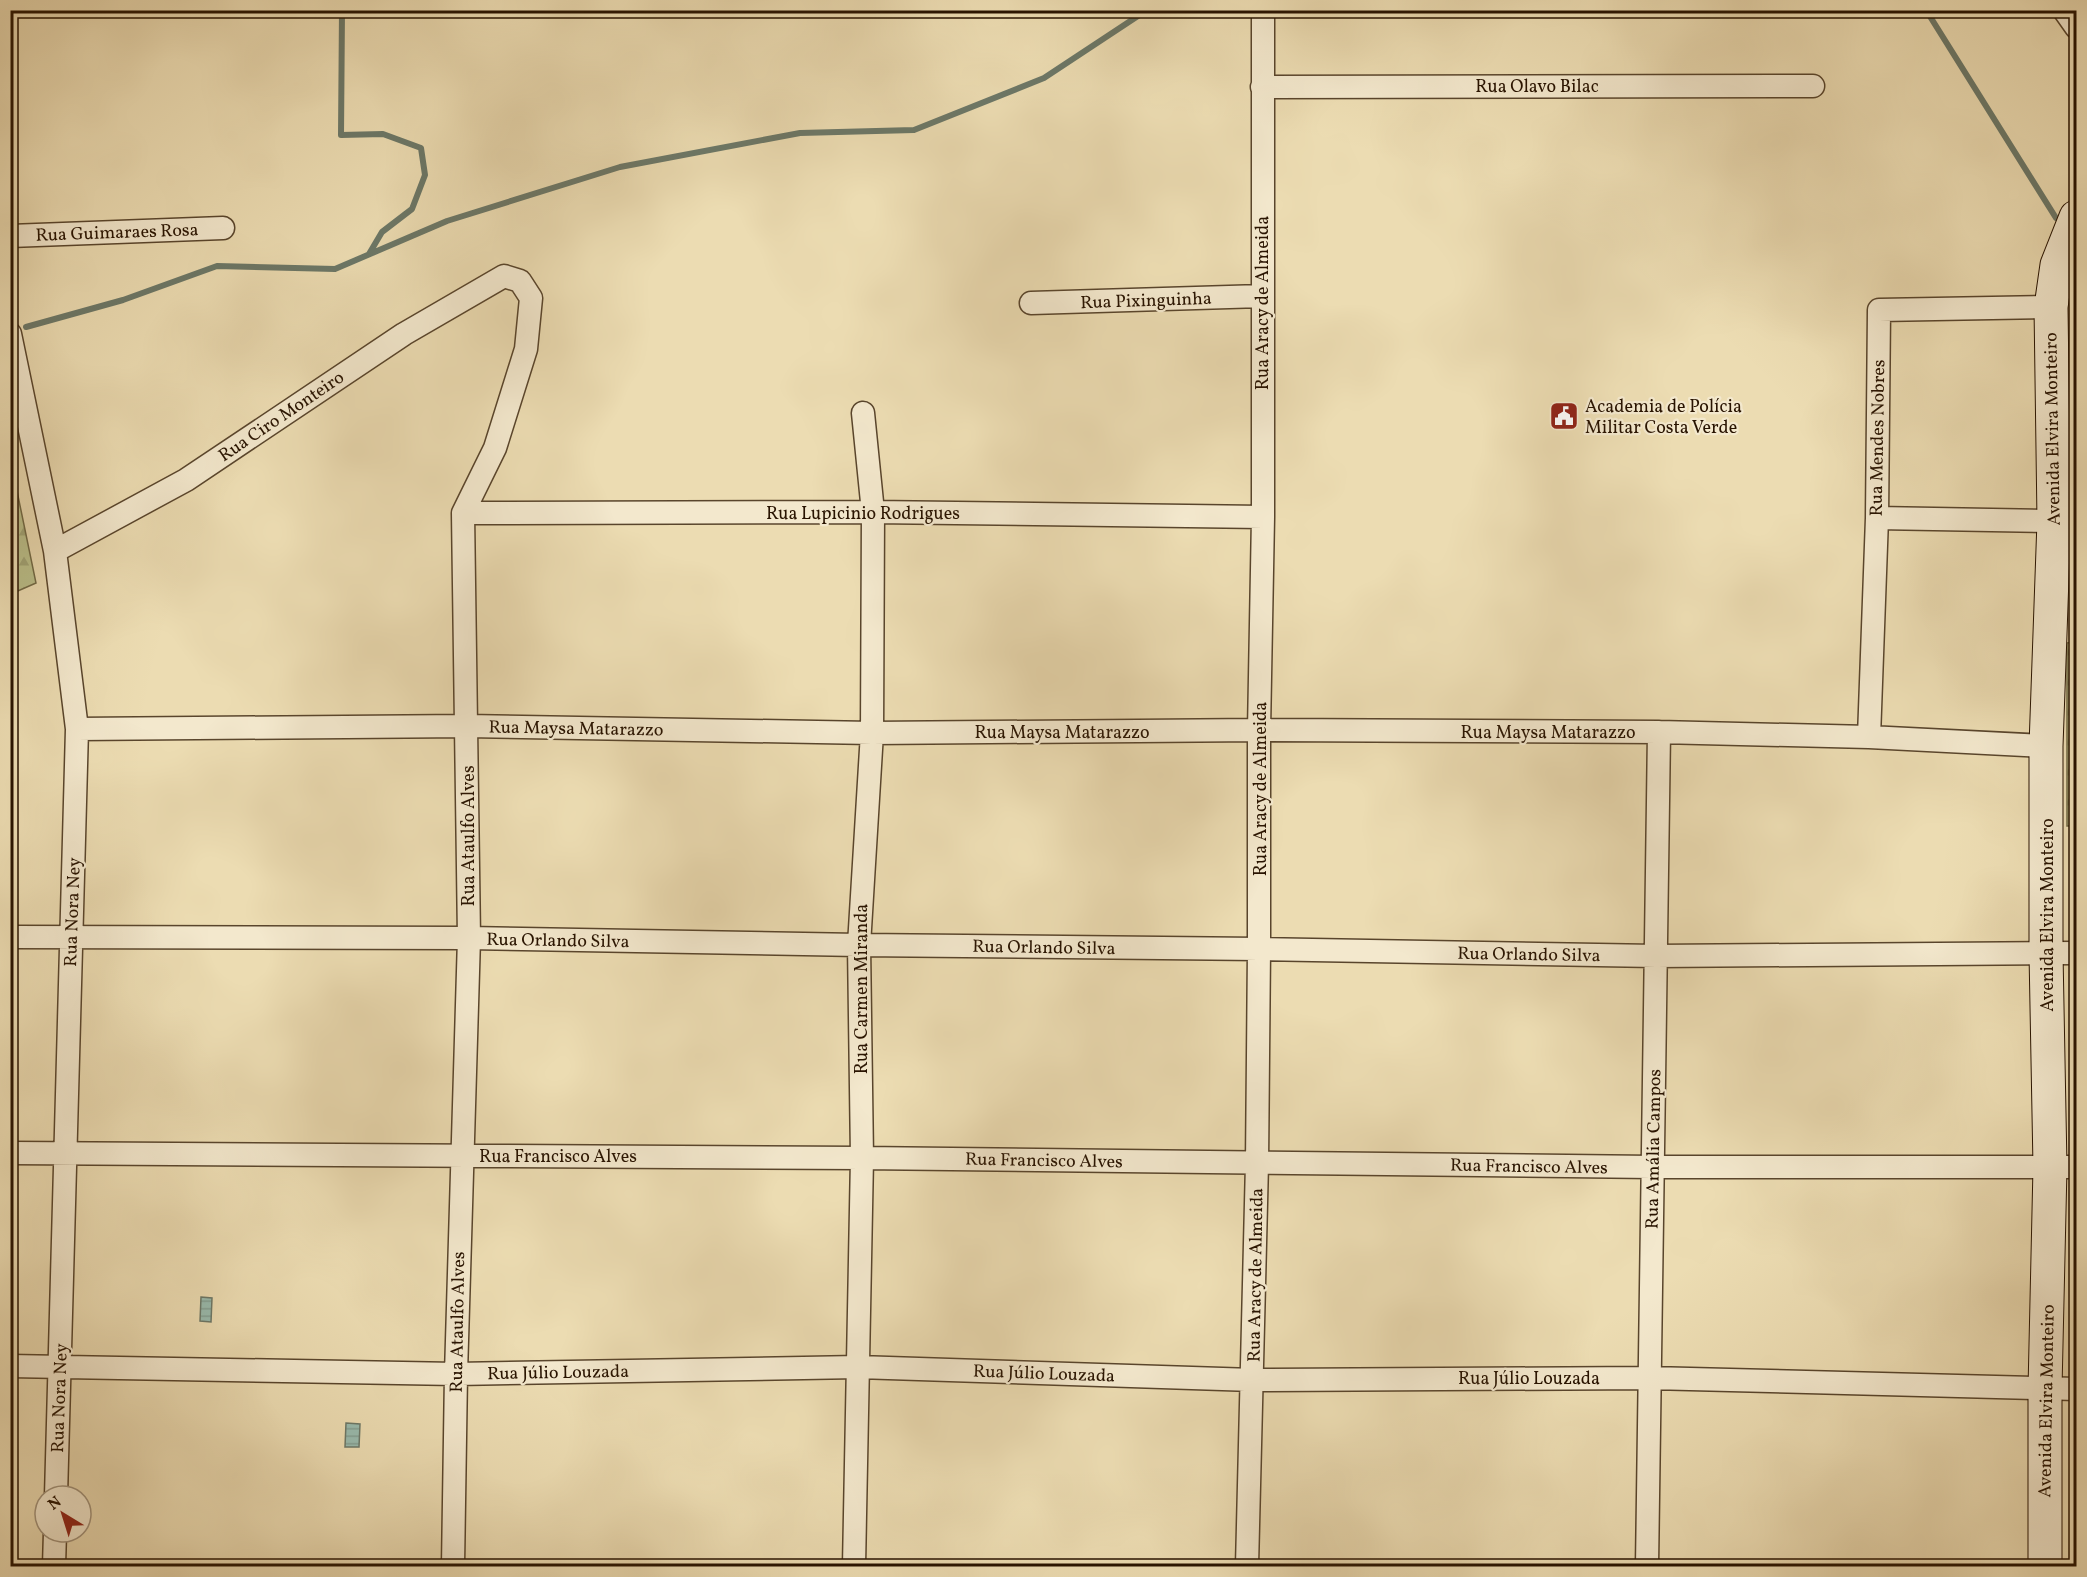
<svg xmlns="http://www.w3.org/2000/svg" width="2087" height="1577" font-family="Vollkorn,serif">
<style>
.forest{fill:url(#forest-firs);stroke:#716945;stroke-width:1.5}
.water{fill:url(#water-rules);stroke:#6c7868;stroke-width:1.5}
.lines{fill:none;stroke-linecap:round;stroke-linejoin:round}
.stream{stroke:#6c7868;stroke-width:6}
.street-casing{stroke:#59452c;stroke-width:25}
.secondary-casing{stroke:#281300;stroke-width:35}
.street{stroke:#f3e8cd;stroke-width:22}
.secondary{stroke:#f3e8cd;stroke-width:33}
.labels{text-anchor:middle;stroke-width:4.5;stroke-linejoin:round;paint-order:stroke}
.street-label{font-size:18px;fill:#281300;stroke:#f3e8cd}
.poi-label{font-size:18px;fill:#281300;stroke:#f3e8cd;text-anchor:start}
</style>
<defs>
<pattern id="forest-firs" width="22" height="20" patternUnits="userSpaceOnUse" patternTransform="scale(1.5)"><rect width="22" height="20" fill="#babf8a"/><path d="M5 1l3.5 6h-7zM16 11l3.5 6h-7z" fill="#a0a375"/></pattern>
<pattern id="water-rules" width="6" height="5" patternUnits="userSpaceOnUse" patternTransform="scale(1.5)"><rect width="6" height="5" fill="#99bbae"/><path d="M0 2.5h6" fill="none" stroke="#84a094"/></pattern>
</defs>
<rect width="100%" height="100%" fill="#ecdcb2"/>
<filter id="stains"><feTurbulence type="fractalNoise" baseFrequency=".00333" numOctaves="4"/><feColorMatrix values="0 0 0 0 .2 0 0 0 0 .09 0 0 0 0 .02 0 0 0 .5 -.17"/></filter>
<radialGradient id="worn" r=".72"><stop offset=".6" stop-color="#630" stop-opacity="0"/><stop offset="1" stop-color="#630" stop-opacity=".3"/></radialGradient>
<path class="forest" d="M11,462L36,583L11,594H10Z
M2076,642V826H2067V643Z"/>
<path class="water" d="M201,1297L212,1298L211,1322L200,1321Z
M346,1423L360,1424L359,1447H345Z"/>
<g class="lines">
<path class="stream" d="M342,10L341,135L383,134L421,148L425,175L412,209L382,232L369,254
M1926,10L2056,218L2064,223
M26,327L123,300L217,266L335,269L447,221L620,167L800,133L914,130L1044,78L1147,10"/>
<g class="street-casing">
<path id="street" d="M2064,10L2076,27
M1262,87L1813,86
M10,236L223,228
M1031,303L1262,296
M10,334L55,551L77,729L56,1496
M463,513L873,512L1263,517
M1877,518L2054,521L2076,520
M55,551L186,480L404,334L504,276L520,281L531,298L526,349L495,448L463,513L469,938L456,1374L453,1566
M77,729L467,726L872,733L1259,730L1659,732L1869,737L2046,746
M1869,737L1877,518L1879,310L2051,307
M10,937L469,938L859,945L1259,949L1656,956L2076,953
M10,1153L862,1158L1653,1167H2076
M10,1366L456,1374L858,1367L1253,1380L1650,1378L2076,1389
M54,1566L55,1532
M854,1566L862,1158L859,945L872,733L873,512L863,413
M1247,1566L1257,1163L1259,949V730L1263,517V10
M1647,1566L1659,732"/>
</g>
<g class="secondary-casing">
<path id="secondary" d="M2045,1566V1389L2050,1167L2046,953V746L2054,521L2051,307L2057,265L2076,217"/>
</g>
<use href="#street" class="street"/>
<use href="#secondary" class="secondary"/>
</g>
<defs>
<g id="civic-square" transform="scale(1.5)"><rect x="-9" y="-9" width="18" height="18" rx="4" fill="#8f2418" stroke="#f3e8cd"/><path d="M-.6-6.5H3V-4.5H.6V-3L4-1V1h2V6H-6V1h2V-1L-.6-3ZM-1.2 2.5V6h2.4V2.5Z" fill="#fff"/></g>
</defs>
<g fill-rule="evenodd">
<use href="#civic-square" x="1564" y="416"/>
</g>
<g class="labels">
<g class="street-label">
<text x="1537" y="92">Rua Olavo Bilac</text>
<text transform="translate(117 232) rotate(-2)" y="6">Rua Guimaraes Rosa</text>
<text transform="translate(1146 300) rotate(-2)" y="6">Rua Pixinguinha</text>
<text transform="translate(1262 303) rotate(-90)" y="6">Rua Aracy de Almeida</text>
<text transform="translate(281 416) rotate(-34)" y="6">Rua Ciro Monteiro</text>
<text transform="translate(2052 429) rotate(-91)" y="6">Avenida Elvira Monteiro</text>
<text transform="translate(1877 438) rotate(-89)" y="6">Rua Mendes Nobres</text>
<text x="863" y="519">Rua Lupicinio Rodrigues</text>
<text transform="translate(576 728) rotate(1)" y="6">Rua Maysa Matarazzo</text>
<text x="1062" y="738">Rua Maysa Matarazzo</text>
<text x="1548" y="738">Rua Maysa Matarazzo</text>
<text transform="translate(1260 789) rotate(-90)" y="6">Rua Aracy de Almeida</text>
<text transform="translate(468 836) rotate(-90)" y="6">Rua Ataulfo Alves</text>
<text transform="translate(72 912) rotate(-88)" y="6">Rua Nora Ney</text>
<text transform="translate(2047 915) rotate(-90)" y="6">Avenida Elvira Monteiro</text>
<text transform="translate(558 940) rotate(1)" y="6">Rua Orlando Silva</text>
<text transform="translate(1044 947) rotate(1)" y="6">Rua Orlando Silva</text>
<text transform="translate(1529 954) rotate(1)" y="6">Rua Orlando Silva</text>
<text transform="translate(861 989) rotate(-90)" y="6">Rua Carmen Miranda</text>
<text transform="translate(1653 1149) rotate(-89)" y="6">Rua Amália Campos</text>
<text x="558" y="1162">Rua Francisco Alves</text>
<text transform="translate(1044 1160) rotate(1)" y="6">Rua Francisco Alves</text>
<text transform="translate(1529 1166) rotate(1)" y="6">Rua Francisco Alves</text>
<text transform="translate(1255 1275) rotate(-89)" y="6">Rua Aracy de Almeida</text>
<text transform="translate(457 1322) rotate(-89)" y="6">Rua Ataulfo Alves</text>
<text transform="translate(558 1372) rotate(-1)" y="6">Rua Júlio Louzada</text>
<text transform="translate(1044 1373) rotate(2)" y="6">Rua Júlio Louzada</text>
<text x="1529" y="1384">Rua Júlio Louzada</text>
<text transform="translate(59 1398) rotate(-88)" y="6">Rua Nora Ney</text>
<text transform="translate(2046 1401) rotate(-89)" y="6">Avenida Elvira Monteiro</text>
</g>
<g class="poi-label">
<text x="1585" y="412">Academia de Polícia<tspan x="1585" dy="21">Militar Costa Verde</tspan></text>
</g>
</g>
<rect width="2087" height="1577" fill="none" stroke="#ecdcb2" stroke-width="36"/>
<rect x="12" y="12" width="2063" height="1553" fill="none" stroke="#281300" stroke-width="3"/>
<rect x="18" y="18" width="2051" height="1541" fill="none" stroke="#281300" stroke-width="1.5"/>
<g transform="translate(63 1514) rotate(322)"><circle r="28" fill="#f3e8cd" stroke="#a2937b" stroke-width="1.5"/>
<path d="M0-4.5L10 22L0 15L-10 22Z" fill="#8f2418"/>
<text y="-9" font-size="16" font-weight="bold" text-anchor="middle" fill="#281300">N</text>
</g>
<rect width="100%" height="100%" filter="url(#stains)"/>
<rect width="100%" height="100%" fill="url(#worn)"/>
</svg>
